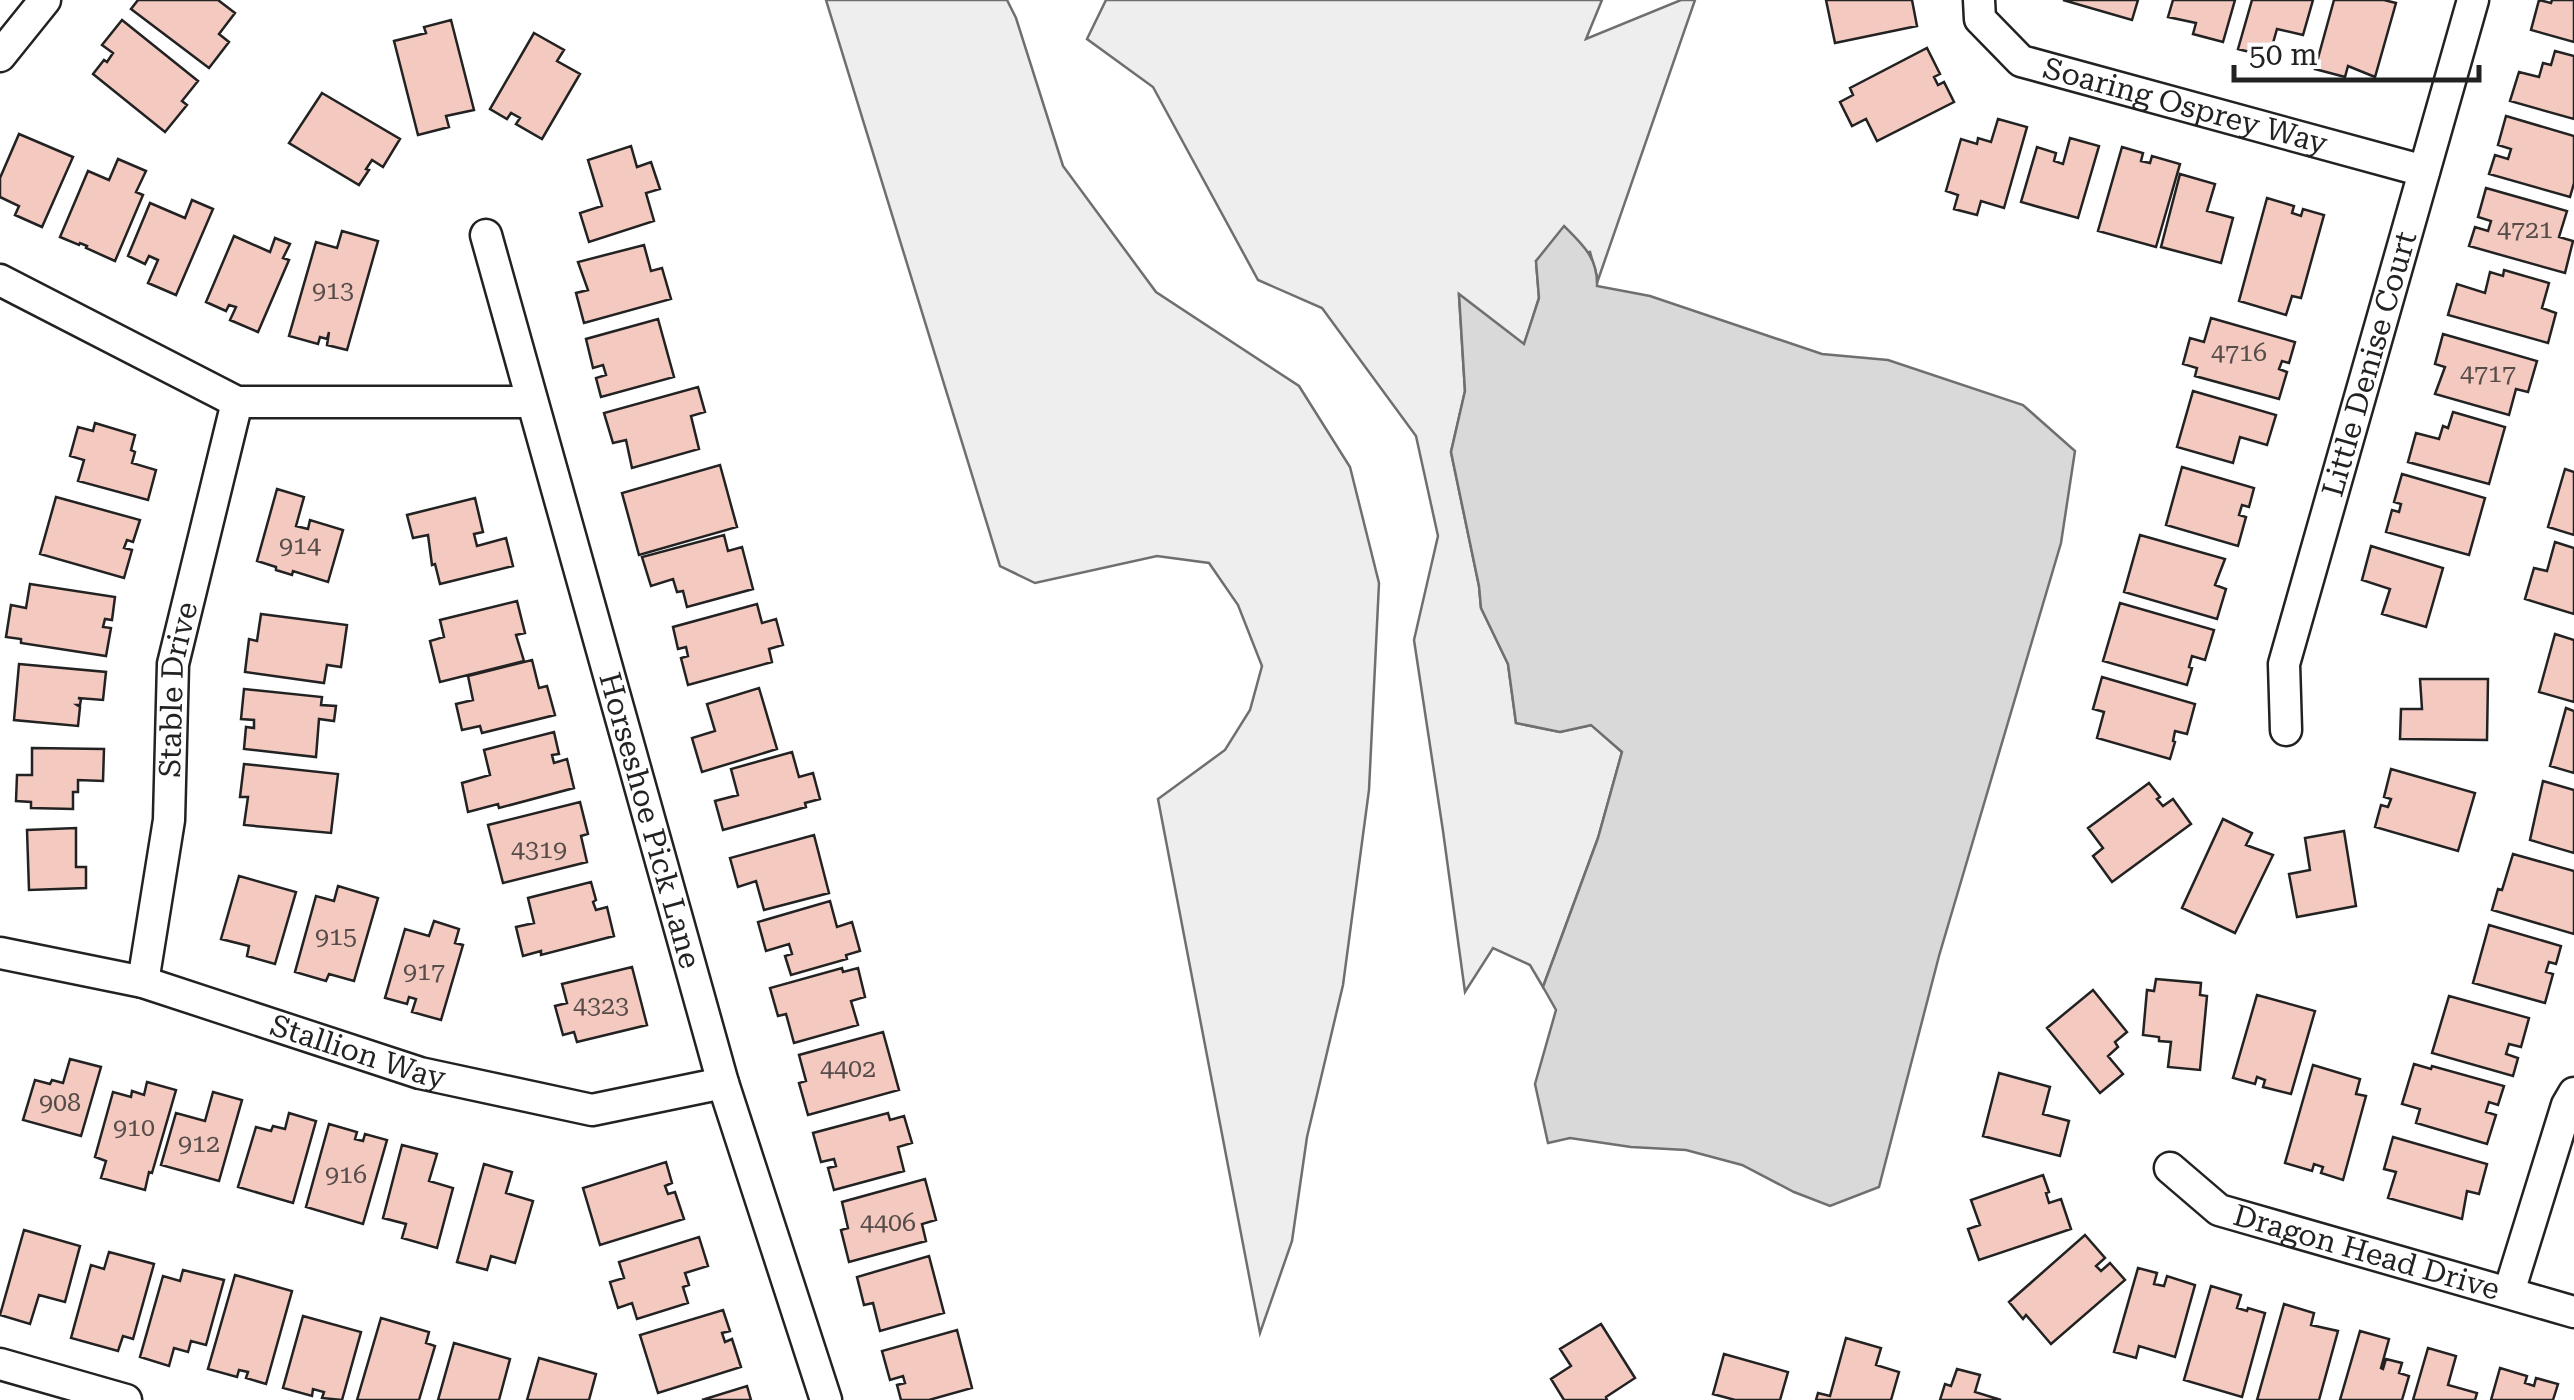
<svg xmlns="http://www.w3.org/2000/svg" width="2574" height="1400" font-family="'Roboto Serif',serif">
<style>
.green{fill:#eee;stroke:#6f6f6f;stroke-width:2.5}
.water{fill:#d9d9d9;stroke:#6f6f6f;stroke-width:2.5}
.building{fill:#f3c9c0;stroke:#222;stroke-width:2.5}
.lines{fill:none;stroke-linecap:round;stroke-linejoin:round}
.street-casing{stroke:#222;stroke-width:35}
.street{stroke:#fff;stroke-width:30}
.labels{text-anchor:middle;stroke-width:8;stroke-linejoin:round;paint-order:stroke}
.number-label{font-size:25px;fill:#564c4a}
.street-label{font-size:30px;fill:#222;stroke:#fff}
</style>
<rect width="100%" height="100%" fill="#fff"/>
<path class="green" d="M826,0H1007L1016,18L1063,166L1156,292L1299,386L1350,467L1379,583L1369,790L1343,985L1307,1137L1292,1241L1260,1333L1158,799L1225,750L1250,710L1262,666L1238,605L1209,563L1157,556L1035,583L1000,566Z
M1106,0H1602L1586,39L1681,0H1695L1598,280L1590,252L1536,261L1539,298L1524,345L1459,296L1465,391L1451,452L1479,586L1481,608L1508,664L1516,723L1560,732L1592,725L1622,752L1598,838L1543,987L1530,965L1493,948L1465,992L1443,831L1414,640L1438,536L1416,436L1322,308L1258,280L1153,87L1087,39Z"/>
<path class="water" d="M1564,226C1583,245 1598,258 1597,286L1650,296L1822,354L1888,360L2023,405L2075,451L2061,543L1939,956L1879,1187L1830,1206L1794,1192L1742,1165L1686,1150L1631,1147L1570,1138L1548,1143L1535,1084L1556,1010L1543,987L1598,838L1622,752L1591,725L1560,732L1516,723L1508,664L1481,608L1479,586L1451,452L1465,391L1459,294L1524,344L1539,298L1536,261Z"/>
<path class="building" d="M138,0H218L235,13L219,34L229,42L209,68L131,9Z
M1826,0H1912L1917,26L1835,43Z
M2063,0H2138L2132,20Z
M2173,0H2235L2223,42L2193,34L2196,23L2168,17Z
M2252,0H2313L2303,35L2277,29L2269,57L2238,49Z
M2334,0H2384L2396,3L2375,77L2348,66L2345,77L2315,69Z
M2539,0L2551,3L2552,0H2574V42L2531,30Z
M122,20L198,81L182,101L187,105L165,132L93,74L104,60L107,62L113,53L102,45Z
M451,20L474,110L446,116L449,127L418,135L394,41L426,33L424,27Z
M534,33L564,50L557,61L580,74L542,139L516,124L520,118L511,113L507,119L490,109Z
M1927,48L1940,74L1934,77L1938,85L1944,82L1954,102L1877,141L1866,119L1852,126L1840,102L1853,95L1850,88Z
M2555,51L2574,56V119L2510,101L2519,72L2539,77L2543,63L2551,65Z
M322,93L400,139L383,167L372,160L366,169L369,170L359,185L289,143Z
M2506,116L2574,136V183L2570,197L2489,174L2495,155L2508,159L2511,149L2498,145Z
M1998,119L2027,127L2004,208L1981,201L1977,215L1954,209L1958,195L1946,191L1961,139L1977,144L1978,138L1991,142Z
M19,134L73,157L42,227L15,215L19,206L0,197V178Z
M2070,138L2099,146L2078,218L2021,202L2037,147L2056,153L2054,161L2063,164Z
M631,146L637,167L651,162L660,189L646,193L654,221L589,242L580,213L602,206L588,160Z
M2122,147L2143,153L2141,161L2150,163L2152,156L2180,164L2156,247L2098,231Z
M118,159L146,171L136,192L143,195L115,261L86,248L87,246L80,243L79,245L60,237L88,171L109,180Z
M2180,174L2215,184L2207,211L2233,218L2221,263L2161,247Z
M2486,188L2567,211L2559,237L2573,241L2565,273L2469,246L2475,227L2488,231L2491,221L2478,217Z
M2267,198L2294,206L2292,213L2301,216L2303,209L2324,215L2301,298L2292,296L2286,315L2239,301Z
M192,200L213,209L176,295L148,283L158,260L149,256L145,264L128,256L150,203L185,218Z
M342,231L378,241L347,350L327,345L329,332L327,339L320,337L318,344L289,336L316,242L337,248Z
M234,236L270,252L275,238L290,244L283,258L289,260L258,332L230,320L236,307L229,305L226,311L206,302Z
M644,245L651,271L662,268L671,299L584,323L576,293L588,290L578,262Z
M2504,270L2549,283L2542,308L2556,313L2548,343L2448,315L2457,284L2485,293L2490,272L2503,276Z
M2211,318L2295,342L2289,363L2282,361L2279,369L2287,372L2279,399L2195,376L2197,368L2183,364L2190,338L2204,342Z
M658,319L674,377L601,397L596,378L606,375L603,365L593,368L586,339Z
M2443,334L2537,361L2528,392L2516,389L2509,415L2435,394L2445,367L2435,364Z
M698,387L705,412L691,416L699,449L632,468L626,440L613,443L604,413Z
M2193,391L2276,415L2267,445L2240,437L2233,463L2177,447Z
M2453,412L2505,427L2489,484L2408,462L2416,433L2439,439L2443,426L2448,428Z
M95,423L135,435L131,450L135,452L132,463L156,470L148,500L78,481L84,460L70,456L78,427L93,431Z
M720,465L737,527L639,555L622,493Z
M2182,467L2254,488L2249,507L2242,505L2239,515L2246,517L2238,546L2166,525Z
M2565,469L2574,472V535L2548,527Z
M2402,474L2485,498L2469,555L2386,532L2392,510L2399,512L2401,504L2394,502Z
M277,489L304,497L296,526L308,529L310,520L343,530L328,582L293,571L292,575L276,570V567L257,561Z
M56,497L140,520L133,542L127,540L124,548L132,550L124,578L40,554Z
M475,498L483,532L474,534L477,546L506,538L513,566L440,584L435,564L432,565L428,535L413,538L407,515Z
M724,535L728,551L742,547L753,589L687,607L683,591L677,592L673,579L651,586L642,557Z
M2140,535L2225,559L2215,585L2226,589L2217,619L2124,592Z
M2555,542L2574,548V614L2525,599L2534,568L2547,571Z
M2371,546L2443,568L2426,627L2382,614L2390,589L2362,580Z
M30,584L115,597L112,620L105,619L103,627L111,628L106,656L21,643V639L6,637L11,605L26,608Z
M517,601L525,633L516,635L524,661L440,682L430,641L444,637L440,620Z
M2120,603L2214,630L2205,660L2192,656L2189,667L2192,668L2187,685L2103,661Z
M757,604L762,623L776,619L783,645L769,649L772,662L688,685L681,658L688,656L686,647L678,649L673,627Z
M261,614L347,625L341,667L327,665L324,683L245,672L249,639L257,641Z
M2555,634L2574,640V702L2539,692Z
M532,660L539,688L547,686L555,715L482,733L480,726L462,730L456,704L473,700L468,676Z
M19,664L106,672L103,700L78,698L81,699L80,705H77L80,707L78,726L14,720Z
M2102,677L2195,704L2187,734L2175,731L2173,741L2175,742L2170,759L2097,738L2104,712L2093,709Z
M2420,679H2488L2487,740L2400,739L2401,709H2422Z
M759,688L777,749L702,772L692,738L715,731L707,704Z
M244,689L322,697L321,705L336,706L334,721L319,719L316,757L244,749L246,727L254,728V720L241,719Z
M2566,708L2574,711V773L2550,766Z
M554,732L559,754L552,755L554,763L567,759L574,788L499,808L498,804L468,812L462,783L490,775L484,750Z
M32,748L104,749L103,781L78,780V792H73V809L31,808V802L16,801L17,775H32Z
M792,752L799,777L813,773L820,799L805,803L806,807L723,830L715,801L738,795L731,769Z
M244,764L338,774L331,833L244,825L248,797H240Z
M2391,769L2475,793L2458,851L2375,827L2381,805L2388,807L2391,799L2384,797Z
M2543,781L2574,790V853L2530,840Z
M2149,783L2160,797L2157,799L2163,806L2173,799L2191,824L2112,882L2093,856L2103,848L2088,828Z
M580,802L588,834L581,836L587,862L503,883L488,825Z
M2223,819L2252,833L2246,845L2273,855L2235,933L2182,908Z
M76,828V867H86V888L29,890L27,830Z
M2344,831L2356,906L2297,917L2289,874L2310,870L2305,838Z
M814,835L829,893L764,910L756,881L738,887L730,858Z
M2513,854L2574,871V934L2492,910L2498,889L2502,890Z
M239,876L296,892L275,964L247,956L249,946L221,939Z
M591,882L596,900L593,902L596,910L607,907L614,936L541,955V951L523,956L516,927L534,923L528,898Z
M338,886L378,898L354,981L329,974L326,981L295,972L316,896L334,901Z
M830,901L837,927L852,922L860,951L846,955L847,959L791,975L785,956L792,954L789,944L766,951L758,922Z
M434,921L459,929L455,943L463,945L441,1020L412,1012L416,999L409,997L407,1004L385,998L405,929L429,936Z
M2489,925L2561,946L2556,964L2549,962L2546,972L2553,974L2545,1003L2473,983Z
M632,967L647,1025L577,1042L574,1032L563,1035L555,1006L567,1003L562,984Z
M842,968L843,972L858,968L865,997L851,1001L858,1025L794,1043L786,1014L778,1016L770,988Z
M2156,979L2201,983L2200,995L2207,996L2200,1070L2168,1067L2171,1042L2159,1041V1037L2143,1035L2147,990L2154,991Z
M2093,990L2127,1032L2115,1042L2118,1047L2108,1056L2123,1074L2100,1093L2047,1028Z
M2257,995L2315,1011L2291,1094L2263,1087L2265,1080L2257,1077L2255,1084L2233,1078Z
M2449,996L2529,1018L2521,1047L2509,1044L2506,1054L2518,1058L2513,1076L2432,1053Z
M883,1032L899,1090L808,1115L799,1083L806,1081L799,1055Z
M70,1059L101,1067L81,1136L23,1120L35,1080L50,1084L52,1080L63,1083Z
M2414,1064L2431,1069L2432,1066L2504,1086L2498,1105L2489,1102L2486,1112L2496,1115L2487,1144L2416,1123L2420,1109L2402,1104Z
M2313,1065L2360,1079L2356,1094L2366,1096L2343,1180L2321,1173L2323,1167L2314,1164L2312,1171L2285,1163Z
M1999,1073L2050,1087L2043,1114L2069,1121L2060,1156L1983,1136Z
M147,1082L176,1090L152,1173L149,1172L145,1190L101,1178L106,1161L95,1157L113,1092L131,1097L132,1091L144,1095Z
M213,1092L242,1100L219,1181L161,1165L176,1113L205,1121Z
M289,1113L316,1121L293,1203L238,1187L256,1127L271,1131L273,1126L285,1129Z
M888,1113L890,1120L904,1116L912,1143L898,1147L904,1171L834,1190L828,1168L836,1166L834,1159L821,1162L813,1133Z
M329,1124L357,1132L355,1139L363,1141L365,1134L387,1140L363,1224L306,1207Z
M2393,1137L2487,1164L2479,1194L2467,1191L2462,1219L2388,1198L2396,1172L2384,1169Z
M402,1145L437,1154L429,1181L453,1188L437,1248L402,1238L406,1224L383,1218Z
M666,1162L672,1183L665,1186L668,1194L675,1192L684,1219L600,1245L583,1188Z
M484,1164L512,1172L506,1193L533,1201L515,1263L491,1256L487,1270L457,1262Z
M2043,1175L2049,1192L2046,1193L2049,1203L2061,1199L2071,1229L1979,1260L1968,1229L1980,1225L1971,1200Z
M925,1179L936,1220L922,1224L926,1241L849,1262L841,1230L848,1228L842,1202Z
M24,1230L80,1246L65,1302L39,1295L30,1324L0,1315Z
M2085,1235L2105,1258L2096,1266L2101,1271L2110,1263L2125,1280L2051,1344L2026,1315L2023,1319L2009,1302Z
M699,1237L708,1266L685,1273L689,1285L683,1287L688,1303L637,1319L632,1303L618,1308L610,1282L624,1278L619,1262Z
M109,1252L154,1264L133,1339L123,1336L118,1351L71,1338L91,1265L104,1269Z
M929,1256L944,1313L880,1331L873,1303L864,1305L857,1277Z
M2138,1268L2157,1273L2154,1284L2164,1286L2167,1276L2195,1285L2175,1357L2139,1346L2136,1358L2114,1352Z
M183,1270L224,1280L206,1345L191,1341L188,1352L174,1348L169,1366L140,1357L163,1276L180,1281Z
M235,1275L292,1291L266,1384L246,1378L248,1372L239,1370L237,1377L208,1369Z
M2211,1286L2241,1295L2237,1308L2247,1311L2248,1308L2265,1313L2242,1397L2184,1380Z
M2284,1304L2314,1313L2311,1325L2338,1331L2319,1400H2257Z
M723,1310L730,1331L722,1333L725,1342L732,1339L741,1367L658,1393L640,1335Z
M303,1316L361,1332L342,1400L322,1398L324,1392L313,1389L312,1396L283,1388Z
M381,1318L429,1332L426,1343L435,1346L419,1400H357Z
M1601,1324L1635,1378L1606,1397L1607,1400H1564L1551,1379L1571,1366L1560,1349Z
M957,1330L972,1388L929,1400H901L897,1385L905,1383L903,1376L890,1380L882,1351Z
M2360,1331L2389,1339L2381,1368L2383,1369L2386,1359L2402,1363L2399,1373L2409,1376L2402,1400H2340Z
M1846,1338L1881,1348L1876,1365L1899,1372L1891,1400H1816L1818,1393L1830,1396Z
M454,1343L510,1359L499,1400H438Z
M2428,1348L2456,1356L2448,1385L2477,1393L2475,1400H2413Z
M1724,1354L1788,1372L1780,1400H1735L1713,1394Z
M539,1358L596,1374L589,1400H527Z
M2500,1368L2527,1376L2525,1383L2534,1386L2536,1378L2558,1384L2553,1400H2491Z
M1957,1369L1980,1375L1975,1392L2001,1400H1940L1945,1384L1951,1386Z
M747,1386L751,1400H702Z"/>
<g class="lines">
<g class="street-casing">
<g id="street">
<path id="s1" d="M1979,0L1980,19L2021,61L2424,171"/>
<path d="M0,56L45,0"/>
<path id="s2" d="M486,235L723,1083L826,1400"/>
<path d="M0,280L237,402H531"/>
<path id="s3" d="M2286,730L2284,664L2473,0"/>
<path id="s4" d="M0,953L143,982L420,1073L592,1110L723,1083"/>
<path id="s5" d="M143,982L169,820L173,664L237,402"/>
<path id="s6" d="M2170,1168L2219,1210L2574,1312"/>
<path d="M2509,1292L2567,1105L2574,1093"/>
<path d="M0,1364L126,1400"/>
</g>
</g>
<use href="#street" class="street"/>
</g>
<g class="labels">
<g class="number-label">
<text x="2525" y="238">4721</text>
<text x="333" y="299">913</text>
<text x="2239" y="361">4716</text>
<text x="2488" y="382">4717</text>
<text x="300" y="554">914</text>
<text x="539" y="858">4319</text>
<text x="336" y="945">915</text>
<text x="424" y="980">917</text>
<text x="601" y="1014">4323</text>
<text x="848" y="1077">4402</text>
<text x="60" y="1111">908</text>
<text x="134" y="1136">910</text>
<text x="199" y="1152">912</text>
<text x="346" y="1183">916</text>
<text x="888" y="1231">4406</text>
</g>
<g class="street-label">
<text dy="10" stroke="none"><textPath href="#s1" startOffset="248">Soaring Osprey Way</textPath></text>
<text dy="10" stroke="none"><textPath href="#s3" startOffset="378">Little Denise Court</textPath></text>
<text dy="10" stroke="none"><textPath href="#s5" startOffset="295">Stable Drive</textPath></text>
<text dy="10" stroke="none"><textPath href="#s2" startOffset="608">Horseshoe Pick Lane</textPath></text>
<text dy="10" stroke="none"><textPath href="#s4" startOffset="372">Stallion Way</textPath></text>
<text dy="10" stroke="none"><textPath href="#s6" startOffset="218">Dragon Head Drive</textPath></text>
</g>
</g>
<path d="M2234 65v15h245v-15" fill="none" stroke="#222222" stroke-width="5"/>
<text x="2249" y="65" font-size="30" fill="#222222" stroke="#ffffff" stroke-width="8" paint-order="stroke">50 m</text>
</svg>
